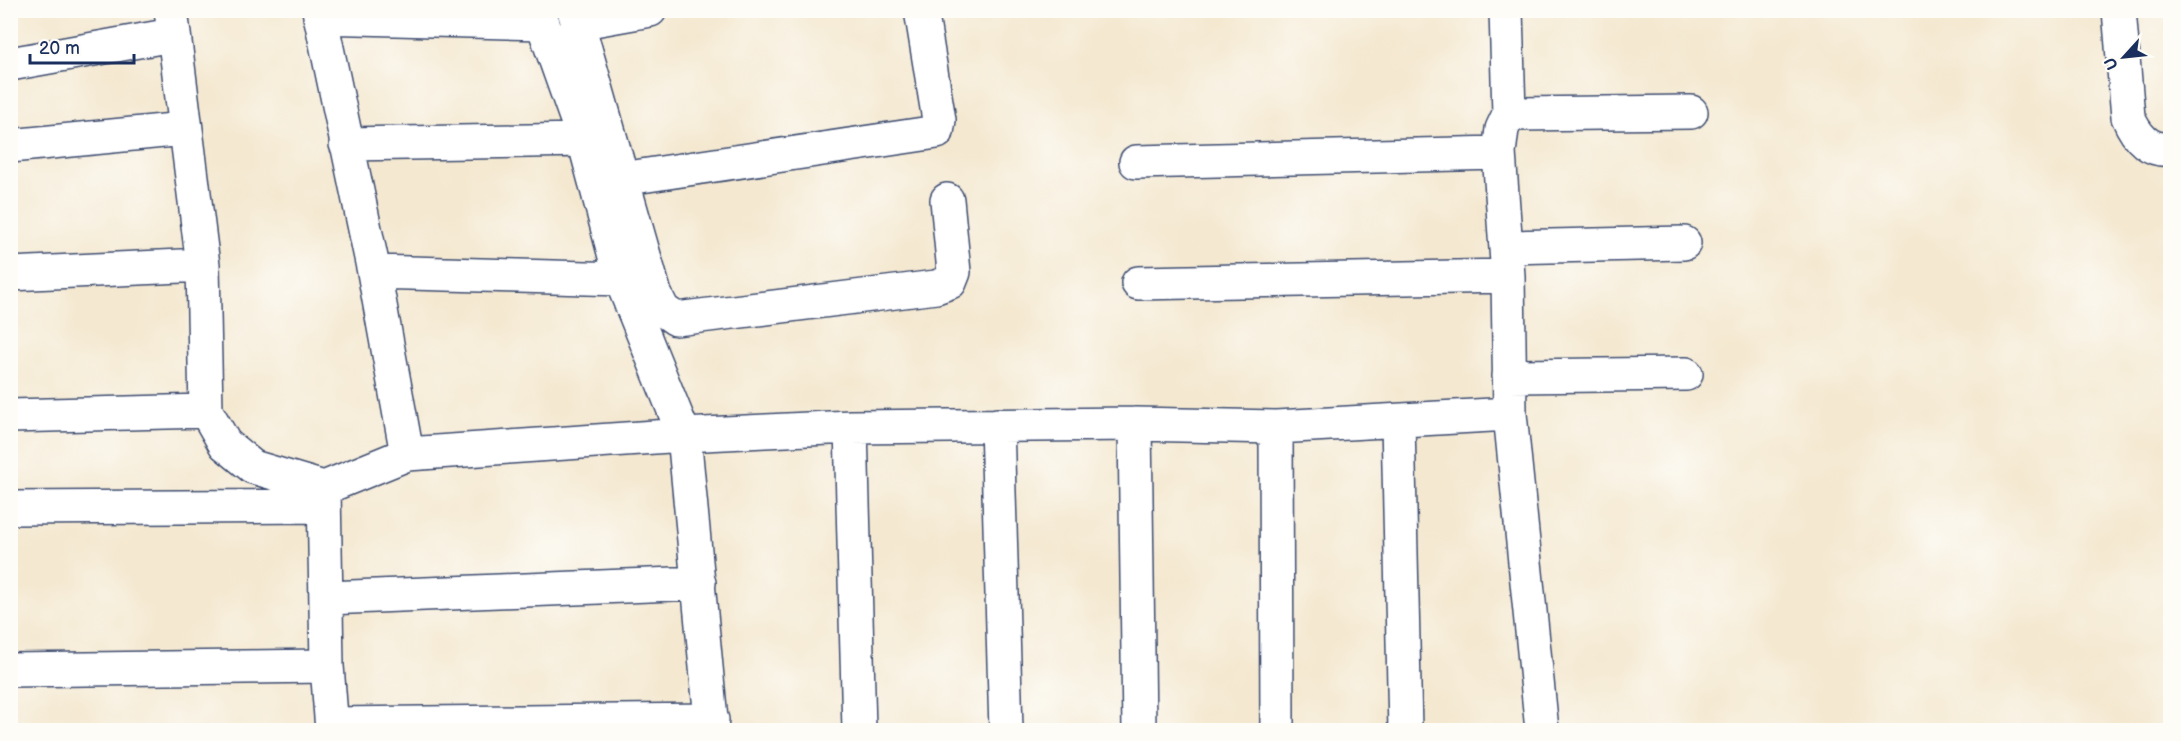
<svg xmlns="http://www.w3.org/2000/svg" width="2181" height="741" font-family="'Balsamiq Sans',sans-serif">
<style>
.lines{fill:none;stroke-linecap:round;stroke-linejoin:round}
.minor-casing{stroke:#3c4b6f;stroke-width:36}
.minor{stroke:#fff;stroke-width:33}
</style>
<rect width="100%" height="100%" fill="#fdfcf7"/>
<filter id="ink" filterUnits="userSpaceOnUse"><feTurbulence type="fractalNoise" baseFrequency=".0167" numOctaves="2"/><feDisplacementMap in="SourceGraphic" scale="12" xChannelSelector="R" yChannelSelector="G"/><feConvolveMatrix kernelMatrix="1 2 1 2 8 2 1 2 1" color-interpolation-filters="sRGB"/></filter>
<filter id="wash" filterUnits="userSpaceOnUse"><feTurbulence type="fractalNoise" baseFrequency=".008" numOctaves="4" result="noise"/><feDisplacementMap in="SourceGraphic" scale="24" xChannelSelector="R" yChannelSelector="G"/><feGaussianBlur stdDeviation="1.35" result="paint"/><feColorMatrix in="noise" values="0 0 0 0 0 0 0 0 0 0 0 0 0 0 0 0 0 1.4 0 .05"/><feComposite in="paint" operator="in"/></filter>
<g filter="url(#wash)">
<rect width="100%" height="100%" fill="#f4e8d0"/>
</g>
<g filter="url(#ink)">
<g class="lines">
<g class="minor-casing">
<path id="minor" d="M171,10L203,265L206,411L225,444L253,467L324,488L327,666L332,730
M319,10L374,272L407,454
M538,10L584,140L621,279L684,435L712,730
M574,10L655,294L663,310L676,319L936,287L950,282L954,272L947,200
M1506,10L1509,114
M2119,10L2128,117C2136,136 2148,151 2170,149
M320,17L543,23
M577,23L650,10
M10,64L172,35
M346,144L584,140
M10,146L184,129
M1499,153L1502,129L1509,114L1691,112
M1136,162L1499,153L1508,276L1510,414L1542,730
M621,179L937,132L939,120L921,10
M1506,247L1684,243
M374,272L621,279
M10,274L203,265
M1138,283L1508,276
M1509,376L1686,374
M10,416L206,411
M1398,422L1405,730
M1135,424L1139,730
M997,425L1006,730
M851,427L859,730
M1276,427L1277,730
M324,488L407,454L684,435L851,427L1135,424L1276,427L1510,414
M10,508L323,506
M327,598L699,583
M10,670L327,666
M332,724L712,720"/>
</g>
<use href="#minor" class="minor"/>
</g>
</g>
<rect width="2181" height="741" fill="none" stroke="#fdfcf7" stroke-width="36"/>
<g transform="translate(2124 57) rotate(243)" stroke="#fdfcf7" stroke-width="4.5" paint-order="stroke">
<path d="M0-4.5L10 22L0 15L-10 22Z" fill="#1b2f5e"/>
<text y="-9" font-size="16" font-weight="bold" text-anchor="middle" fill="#1b2f5e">U</text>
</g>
<path d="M30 54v9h104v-9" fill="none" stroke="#1b2f5e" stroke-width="3"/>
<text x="39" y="54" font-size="18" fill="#1b2f5e" stroke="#fdfcf7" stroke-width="4.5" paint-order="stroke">20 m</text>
</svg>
